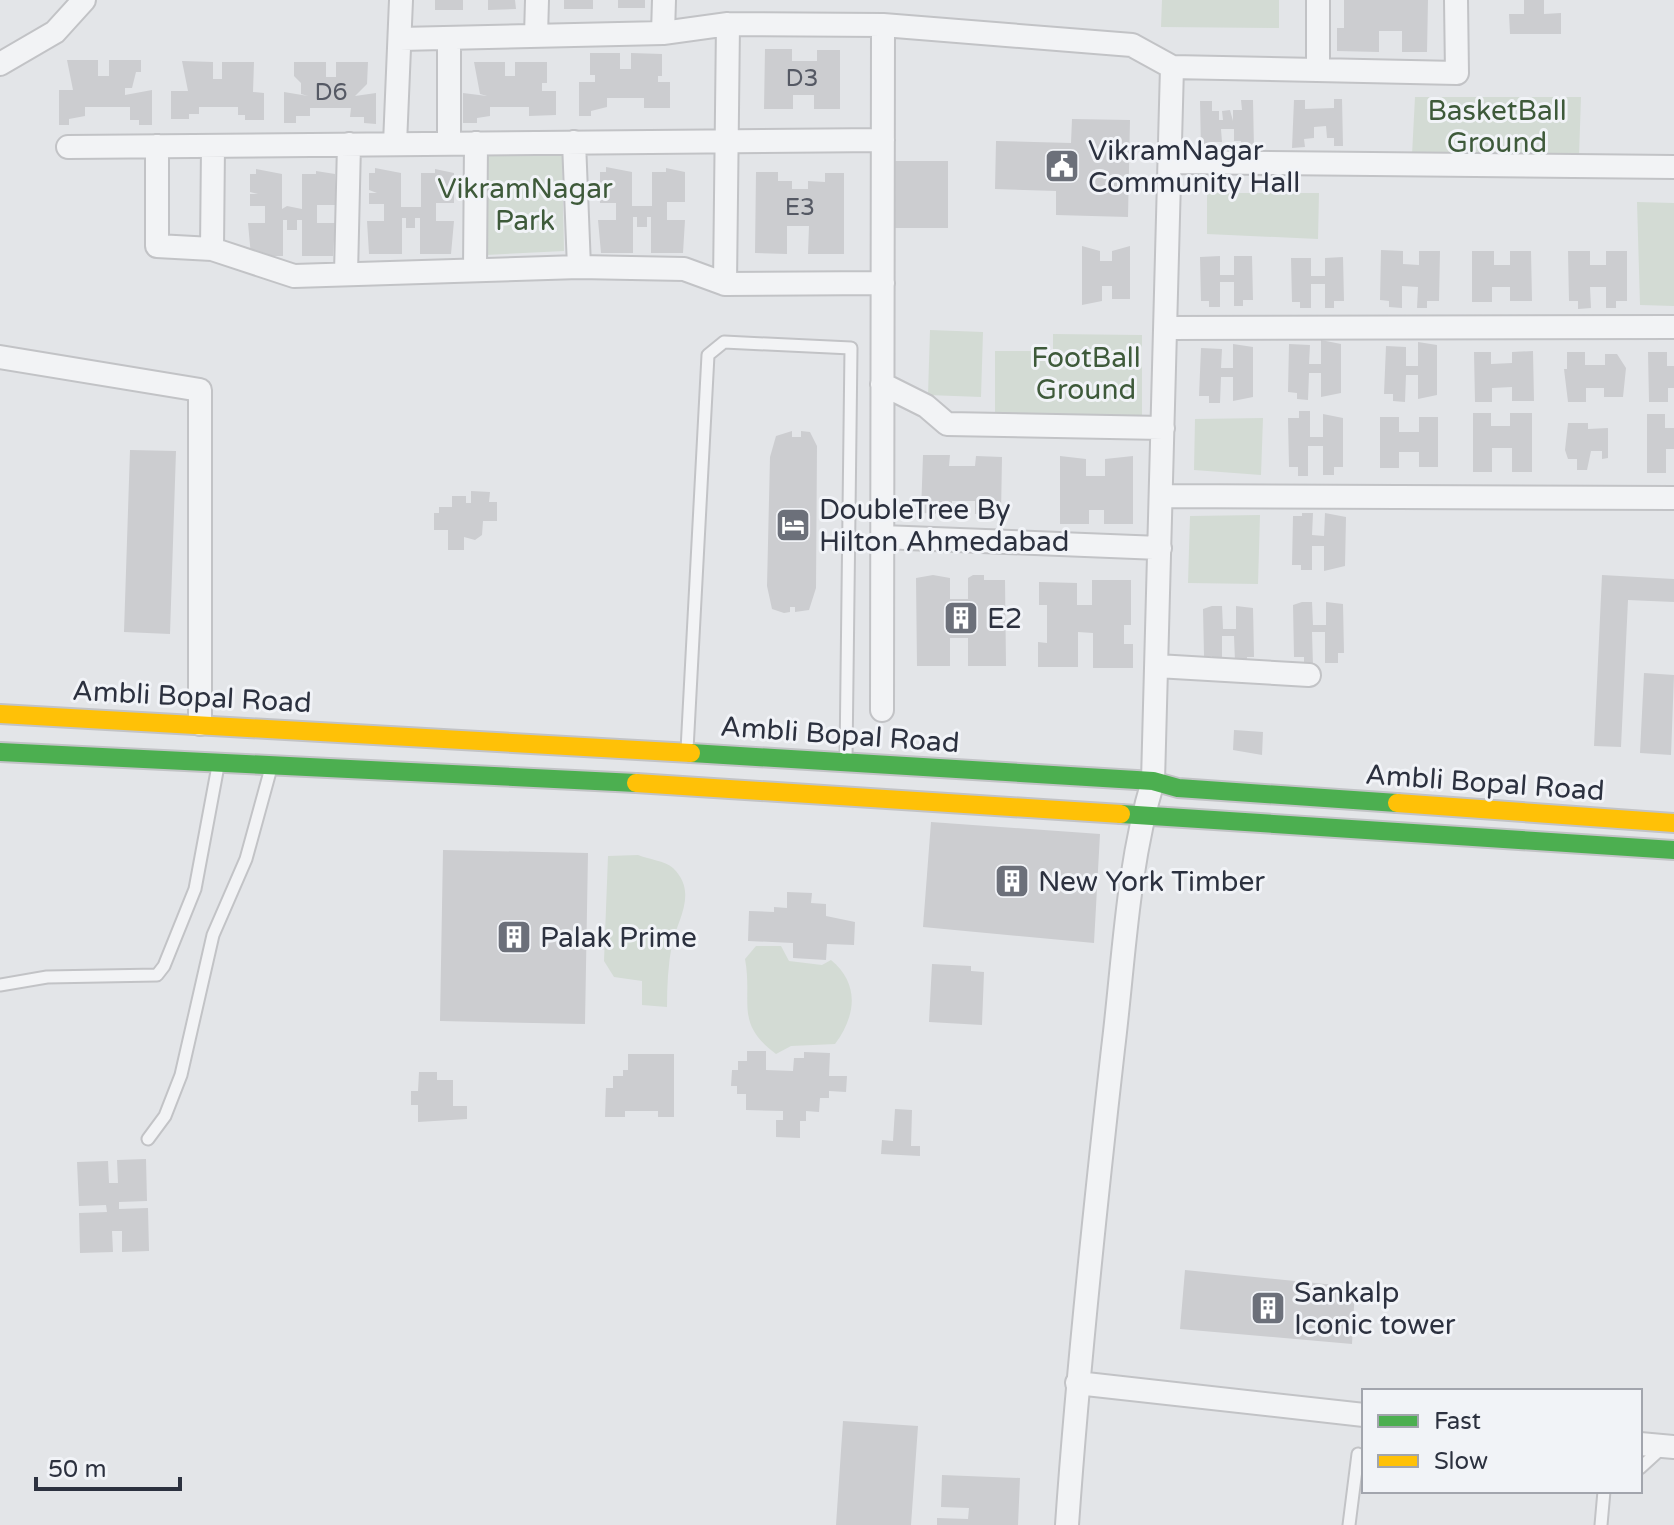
<svg xmlns="http://www.w3.org/2000/svg" width="1674" height="1525" font-family="'Varela Round',sans-serif">
<style>
.green{fill:#d3dbd4}
.building{fill:#cccdd0}
.lines{fill:none;stroke-linecap:round;stroke-linejoin:round}
.lane-casing{stroke:#c2c3c6;stroke-width:15}
.street-casing{stroke:#c2c3c6;stroke-width:26}
.fast-casing{stroke:#c2c3c6;stroke-width:22}
.slow-casing{stroke:#c2c3c6;stroke-width:22}
.lane{stroke:#f2f3f5;stroke-width:11}
.street{stroke:#f2f3f5;stroke-width:22}
.fast{stroke:#4caf50;stroke-width:18}
.slow{stroke:#ffc107;stroke-width:18}
.labels{text-anchor:middle;stroke-width:6;stroke-linejoin:round;paint-order:stroke}
.number-label{font-size:24px;fill:#555964}
.park-label{font-size:28px;fill:#3e5a3a;stroke:#f1f3f7}
.poi-label{font-size:28px;fill:#2c313f;stroke:#f1f3f7;text-anchor:start}
.street-label{font-size:28px;fill:#2c313f;stroke:#f1f3f7}
</style>
<rect width="100%" height="100%" fill="#e3e5e8"/>
<path class="green" d="M1162,0H1279V28L1161,27Z
M1415,97H1581L1579,156L1412,155Z
M562,155L564,251L486,255L488,156Z
M1207,193H1319L1318,239L1207,234Z
M1637,202L1674,203V306L1640,305Z
M930,330L983,332L981,397L928,395Z
M1053,334L1142,335V415L995,414V351H1053Z
M1263,418L1261,475L1194,470L1195,419Z
M1260,515L1258,584L1188,583L1190,516Z
M638,855C648,859 665,861 673,868C698,892 678,919 672,944C668,965 667,986 667,1007L642,1005V981L614,977L604,961L608,856Z
M756,946H781L789,961L822,965L831,960C860,984 856,1016 835,1044L791,1046L776,1054C734,1023 753,1002 745,959Z"/>
<path class="building" d="M435,0H463V10H435Z
M488,0H515L516,9L488,10Z
M564,0H593V9H564Z
M618,0H645V8H618Z
M1344,0H1428L1427,52H1402V31H1379V52L1337,51V28H1344Z
M1524,0H1544V14L1561,13V34H1510L1509,14H1524Z
M765,49H792V61H817V50H840V109H814V95H793V109H764Z
M590,53H620V69H631V53L662,54V76H658V82H670V108H644V98H607V107L591,111V116H579V82H595V75H590Z
M67,60H98V76H109V60H141V72H136L132,88H125V95L152,90V125H139V120H130V107H85V116L69,119V125H59V90H73Z
M182,61L213,62V79H222V62H254L253,92L264,93V120H245V115H238V107H199V114H189V119H171V91H188Z
M294,62H326V77H336V62H368L367,84L355,96L376,93V124L364,123V117H350L351,108H310V116H296V123H284V92L308,96L301,94V83L294,76Z
M474,62H505V76H515V62H547V83H542V91H556V115L529,116V107H490V116L477,118V123H463V93L487,96L480,94Z
M1334,99H1342L1343,146H1334V138H1327L1326,126L1314,127V138L1304,139L1305,147L1292,148L1294,100H1305V109L1334,108Z
M1241,100H1253L1254,149H1242L1241,141H1234V129H1221L1222,142H1212V149H1201L1200,101H1212V111H1219V120H1223L1222,111L1230,110L1233,121V110H1242Z
M1072,119L1130,120L1128,217L1056,215V191L995,189L996,141L1071,143Z
M894,161H948V228H894Z
M606,167L632,172V206H652V172H666V168L685,172V202H667V220H685L683,253H651V217H647V227H637V217H633V253H601L598,220H616V203H600V192H608L600,189V172H606Z
M375,168L401,173V207H421V173H435V169L454,173V203H436V221H454L451,254H420V218H415V228H406V218H402V254H369L367,221H384V204H369V193H377L369,190V173H375Z
M256,169L282,174V209L287,206L302,209V174H316V171L335,174V205H317V223H335L333,256H302V220H297V230H287V220H283V256H251L248,223H265V206H250V194H258L250,192V174H256Z
M756,172H778V181H792V189H808V181L825,182V173H844V254H808L809,226H787V254L755,253Z
M1082,246L1100,251V261H1112V251L1130,246V299H1112V286H1102V301L1082,305Z
M1381,250L1403,251V264L1419,265V251H1440L1439,301H1427V308H1417L1418,287L1402,286V308L1389,307V301L1380,300Z
M1472,251H1494V265H1510V251H1531L1532,301H1510V287H1492V302H1472Z
M1568,251H1590V265H1606V251H1627V301H1616V308H1606V287H1590L1591,308L1578,309V301H1569Z
M1220,256V275H1234V256H1252L1253,300H1243V306H1234V282H1220V307H1209V301H1201L1200,257Z
M1343,257L1344,301H1334V308H1325V284H1311V308H1300V302H1292L1291,258H1311V276H1325V258Z
M1321,340L1341,344V393L1321,397V373H1309L1308,400L1297,399V393L1288,392L1289,344L1310,345L1309,364H1321Z
M1418,342L1437,345V395L1418,399V375H1406L1405,402L1393,401V394H1384L1386,346L1406,347V366H1418Z
M1233,344L1253,347V397L1233,401V377H1221L1220,403H1209V396H1199L1201,348L1222,349L1221,368H1233Z
M1533,351L1534,401H1512V387L1492,388V402H1475L1474,352H1491V364L1512,363V352Z
M1567,352H1585V365H1605V354H1617L1626,368L1623,397H1604V388H1586V402H1568L1564,369H1567Z
M1648,352H1667V366H1674V388H1668V402H1649Z
M1299,411H1310V437H1323V414L1343,418V467H1334V475H1323V446H1308V476H1298V467H1289L1288,418H1299Z
M1473,413H1491V426H1510V413H1532V472H1512V448H1492V472H1473Z
M1647,414H1665V428H1674V449H1666V473H1647Z
M1380,417H1399V432H1419V417H1438V467H1419V452H1399V468H1380Z
M1568,423H1588V429L1608,428V458L1602,459V451H1591L1587,470H1577V459H1568L1565,450Z
M792,431V437H801V431L810,432L817,446L816,588L809,610L795,612V607H790V612L784,613L772,609L767,586L770,457L776,436Z
M130,450L176,451L170,634L124,632Z
M923,455H950L949,466H975L976,456L1002,457L1001,515L975,514V501H952V514L921,513Z
M1060,456L1086,459V476H1105V459L1133,456V524H1104V510H1089V524H1060Z
M471,491L490,492L489,502H497V521H483L482,535L475,540L464,537V550H448V530H434V513H439V507H452V496H466V503H471Z
M1302,513H1313L1312,535L1324,536L1325,513L1346,517L1345,566L1324,571V546H1312V570H1301V565H1292L1293,516H1302Z
M933,575L950,578V599H968V578L973,575H984V580H1005L1006,666H968V638H950V666H917L916,578Z
M1602,575L1674,579V602L1628,600L1621,747L1594,746Z
M1092,580H1131V625H1124V644H1133V668H1093V633L1078,632V667H1038V642L1047,643V605H1039V582L1077,583V605H1092Z
M1302,602H1312L1313,625H1326V602L1343,604L1344,653H1338V663H1325V632H1312L1313,666L1304,667V657H1294L1293,605Z
M1212,606H1222L1223,629H1236V606L1253,608L1254,657H1247V661H1235L1234,636H1222V663H1212V656H1204L1203,609Z
M1644,673L1674,675L1671,755L1640,753Z
M1234,730L1263,732L1262,755L1233,750Z
M931,822L1100,834L1094,943L923,927Z
M443,850L588,853L585,1024L440,1021Z
M787,892L812,893L811,903L826,904V916L855,922L854,945L827,944L826,960L793,958V943L748,941L749,911L774,912V907L787,908Z
M932,964L971,966V971L984,972L982,1025L929,1022Z
M747,1051H766V1070L793,1071L794,1058H804V1052L830,1053L829,1076H847L846,1092L829,1091V1098H820L819,1112L806,1111V1121H800V1138L776,1137V1120H783V1111L746,1110V1094H737V1086H731L732,1070H738V1061H747Z
M628,1054H674V1117H658V1111H625V1117H605L606,1088H613V1076H623V1070H628Z
M419,1072H437V1080H453V1106H467V1119L418,1122V1105H411V1091H418Z
M895,1109L912,1110L911,1146H920V1156L881,1154L882,1140L893,1141Z
M146,1159L147,1201L119,1202V1209L148,1208L149,1251L122,1252V1231H112L113,1252L80,1253L79,1213L107,1212L106,1205L79,1206L77,1162L108,1161L109,1183H118L117,1160Z
M1185,1270L1355,1287L1352,1344L1180,1329Z
M843,1421L918,1426L911,1525H836Z
M942,1475L1020,1478L1018,1525H937V1518L968,1519L969,1508L941,1507Z"/>
<g class="lines">
<g class="lane-casing">
<path id="lane" d="M687,750L708,355L724,342L851,348L846,759
M0,985L47,977L157,975L164,966L195,889L218,766
M148,1139L165,1116L181,1075L213,935L246,859L271,768
M1640,1468L1663,1447
M1349,1525L1358,1454
M1601,1525L1604,1491"/>
</g>
<g class="street-casing">
<path id="street" d="M1318,0V70
M728,24L883,25L1132,45L1172,67
M663,33L664,0
M536,36L537,0
M449,38V143
M400,39L663,33L728,24L725,284
M0,64L55,32L84,0
M574,142L579,267
M395,144L401,0
M157,146V246L212,249L213,146
M68,147L883,140
M1171,162L1674,167
M212,249L294,276L579,267L684,269L725,284L883,283
M475,270L476,143
M346,274L349,144
M1166,328L1674,327
M0,357L200,390V724
M882,384L926,406L947,424L1163,428
M1161,496L1674,498
M882,537L1160,548
M1157,666L1309,675
M882,710L883,25
M1077,1383L1364,1415
M1640,1444L1674,1447
M1067,1525C1078,1366 1095,1208 1113,1049C1124,960 1127,867 1153,781L1172,67L1457,73L1456,0"/>
</g>
<g class="fast-casing">
<path id="fast" d="M0,752L636,783
M691,753L1153,781L1178,788L1397,803
M1121,814L1674,850"/>
</g>
<g class="slow-casing">
<path id="slow" d="M0,714L691,753
M636,783L1121,814
M1397,803L1674,823"/>
</g>
<use href="#lane" class="lane"/>
<use href="#street" class="street"/>
<use href="#fast" class="fast"/>
<use href="#slow" class="slow"/>
</g>
<defs>
<g id="civic-square" transform="scale(1.8)"><rect x="-9" y="-9" width="18" height="18" rx="4" fill="#6c707a" stroke="#f1f3f7"/><path d="M-.6-6.5H3V-4.5H.6V-3L4-1V1h2V6H-6V1h2V-1L-.6-3ZM-1.2 2.5V6h2.4V2.5Z" fill="#fff"/></g>
<g id="hotel-square" transform="scale(1.8)"><rect x="-9" y="-9" width="18" height="18" rx="4" fill="#6c707a" stroke="#f1f3f7"/><path d="M-6-4.5h1.5V1H6V5H4.5V3h-9V5H-6ZM-4 0a1.8 1.8 0 1 1 3.6 0ZM.5 0V-2.5h3Q6-2.5 6 0Z" fill="#fff"/></g>
<g id="building-square" transform="scale(1.8)"><rect x="-9" y="-9" width="18" height="18" rx="4" fill="#6c707a" stroke="#f1f3f7"/><path d="M-4-6H4V6H1V3H-1V6H-4ZM-2.5-4.3h1.7v1.8h-1.7ZM.8-4.3h1.7v1.8H.8ZM-2.5-1h1.7V.8h-1.7ZM.8-1h1.7V.8H.8Z" fill="#fff"/></g>
</defs>
<g fill-rule="evenodd">
<use href="#civic-square" x="1062" y="166"/>
<use href="#hotel-square" x="793" y="525"/>
<use href="#building-square" x="961" y="618"/>
<use href="#building-square" x="1012" y="881"/>
<use href="#building-square" x="514" y="937"/>
<use href="#building-square" x="1268" y="1308"/>
</g>
<g class="labels">
<g class="number-label">
<text x="802" y="86">D3</text>
<text x="331" y="100">D6</text>
<text x="800" y="215">E3</text>
</g>
<g class="park-label">
<text x="1497" y="120">BasketBall<tspan x="1497" dy="32">Ground</tspan></text>
<text x="525" y="198">VikramNagar<tspan x="525" dy="32">Park</tspan></text>
<text x="1086" y="367">FootBall<tspan x="1086" dy="32">Ground</tspan></text>
</g>
<g class="poi-label">
<text x="1088" y="160">VikramNagar<tspan x="1088" dy="32">Community Hall</tspan></text>
<text x="819" y="519">DoubleTree By<tspan x="819" dy="32">Hilton Ahmedabad</tspan></text>
<text x="987" y="628">E2</text>
<text x="1038" y="891">New York Timber</text>
<text x="540" y="947">Palak Prime</text>
<text x="1294" y="1302">Sankalp<tspan x="1294" dy="32">Iconic tower</tspan></text>
</g>
<g class="street-label">
<text transform="translate(192 696) rotate(3)" y="10">Ambli Bopal Road</text>
<text transform="translate(840 734) rotate(4)" y="10">Ambli Bopal Road</text>
<text transform="translate(1485 782) rotate(4)" y="10">Ambli Bopal Road</text>
</g>
</g>
<rect x="1362" y="1389" width="280" height="104" fill="#f1f3f7" stroke="#a2a5ad" stroke-width="2"/>
<rect x="1378" y="1415" width="40" height="12" fill="#4caf50" stroke="#a2a5ad" stroke-width="2"/>
<text x="1434" y="1429" font-size="24" fill="#2c313f">Fast</text>
<rect x="1378" y="1455" width="40" height="12" fill="#ffc107" stroke="#a2a5ad" stroke-width="2"/>
<text x="1434" y="1469" font-size="24" fill="#2c313f">Slow</text>
<path d="M36 1477v12h144v-12" fill="none" stroke="#2c313f" stroke-width="4"/>
<text x="48" y="1477" font-size="24" fill="#2c313f" stroke="#f1f3f7" stroke-width="6" paint-order="stroke">50 m</text>
</svg>
